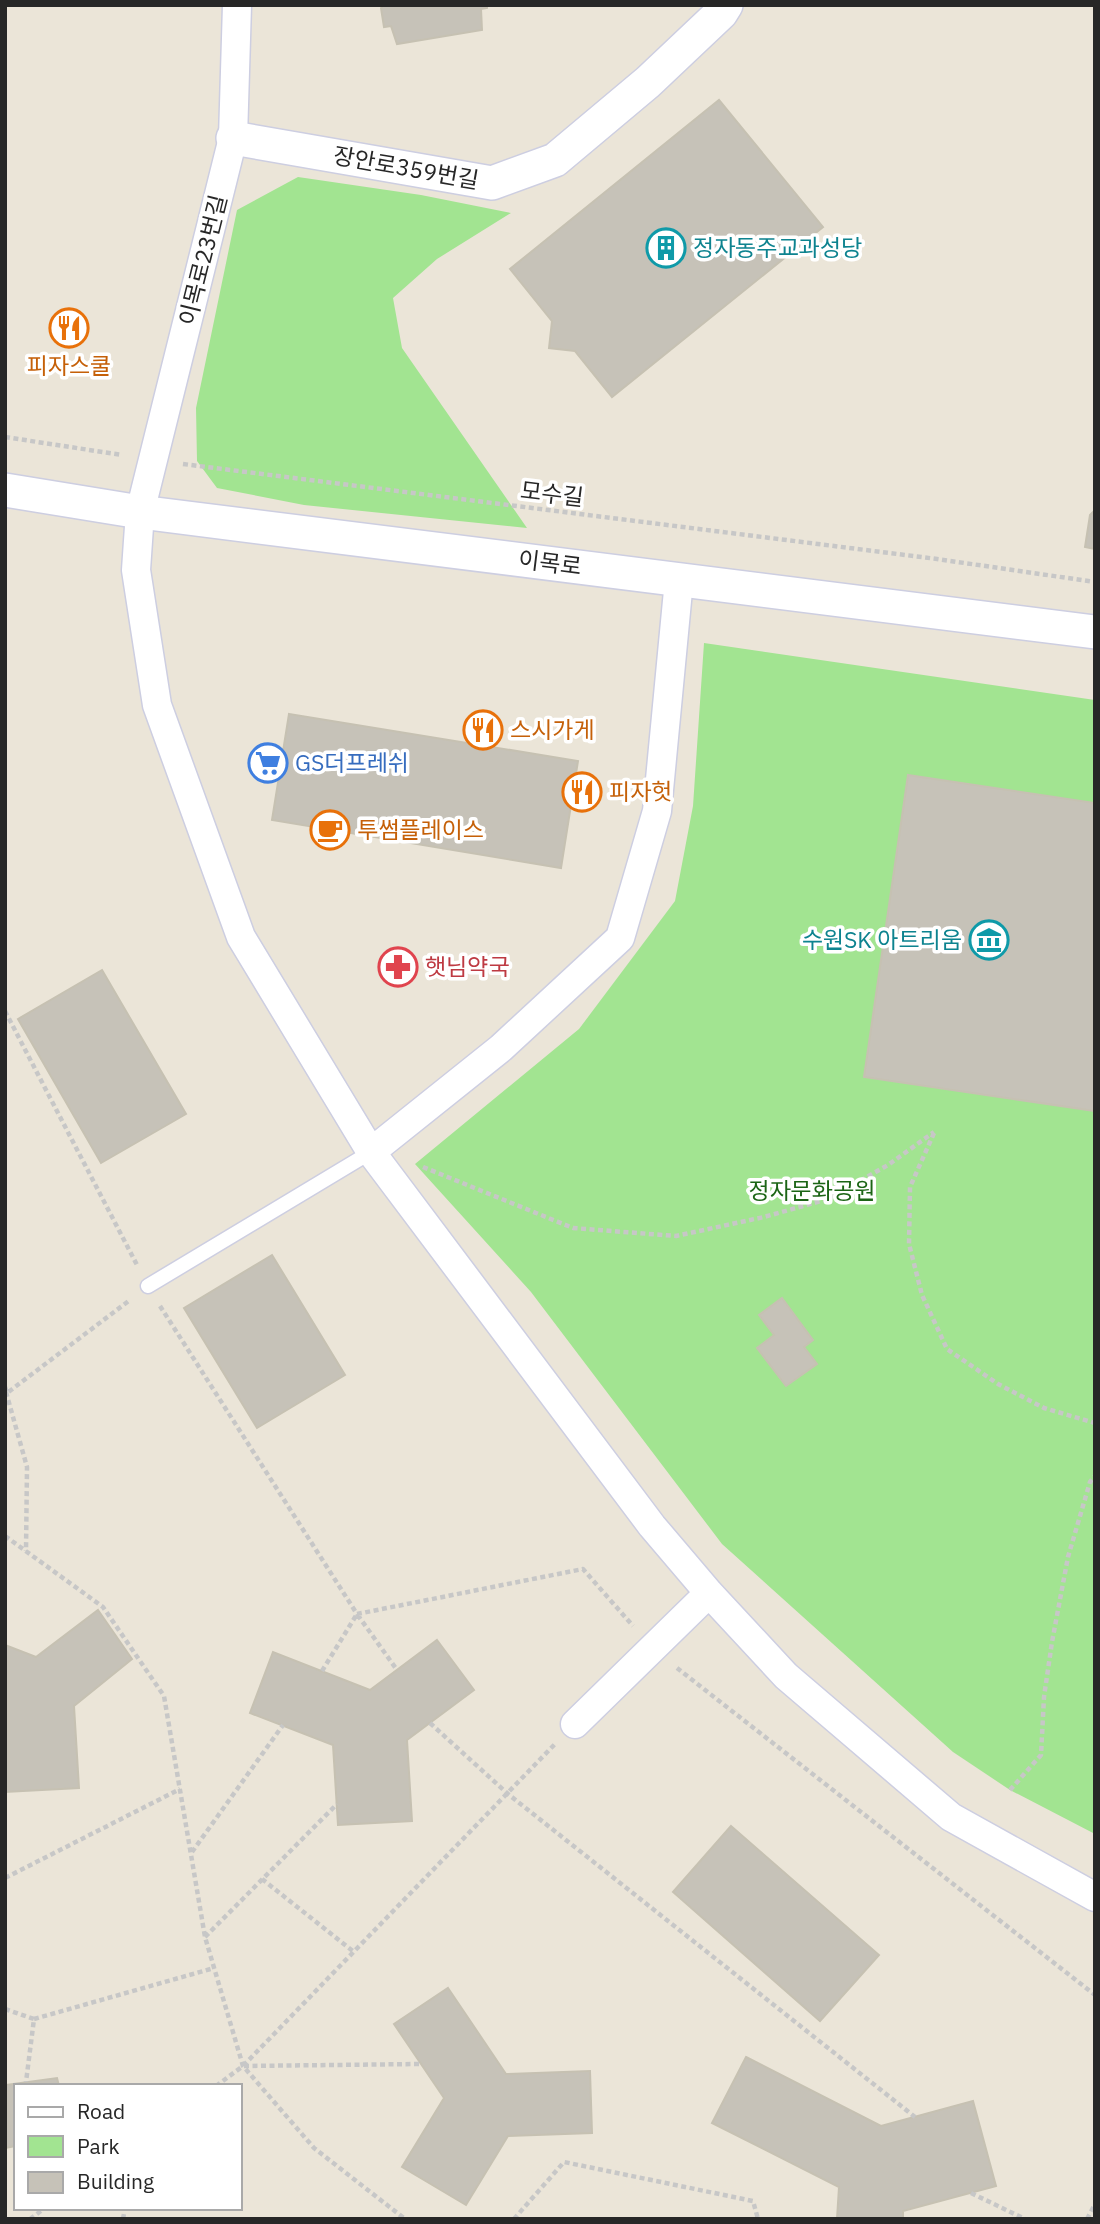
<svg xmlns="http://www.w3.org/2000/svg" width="1100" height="2224" font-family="'IBM Plex Sans','Noto Sans KR',sans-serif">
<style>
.green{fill:#a2e491}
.building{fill:#c6c2b8;stroke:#c6c1b2;stroke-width:2}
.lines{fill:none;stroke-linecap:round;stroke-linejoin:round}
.service-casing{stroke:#cdcee1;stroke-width:17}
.minor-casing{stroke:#cdcee1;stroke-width:31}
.tertiary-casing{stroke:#cdcee1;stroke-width:36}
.path{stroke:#c7c7c7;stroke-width:4.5;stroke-dasharray:5 3.5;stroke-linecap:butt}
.service{stroke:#fff;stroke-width:14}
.minor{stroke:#fff;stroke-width:28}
.tertiary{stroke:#fff;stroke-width:33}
.labels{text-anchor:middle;stroke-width:7;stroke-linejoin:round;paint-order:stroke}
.street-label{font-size:23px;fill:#272727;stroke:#fff}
.culture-label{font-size:23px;fill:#0d838f;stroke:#fff;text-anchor:start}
.food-label{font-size:23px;fill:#c56008;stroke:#fff;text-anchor:start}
.shop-label{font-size:23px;fill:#366cbe;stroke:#fff;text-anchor:start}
.health-label{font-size:23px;fill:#be3a42;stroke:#fff;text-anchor:start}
.park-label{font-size:23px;fill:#1c6516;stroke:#fff}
</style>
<rect width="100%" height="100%" fill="#ebe5d8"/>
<path class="green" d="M298,177L421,195L511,213L437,259L393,298L402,348L527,528L304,505L217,488L197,461L196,408L237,210Z
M704,643L1095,700V1834L1010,1790L953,1752L722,1544L531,1292L415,1164L579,1029L675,901L693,806Z"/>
<path class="building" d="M384,5H487V8L481,9L482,30L397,44L391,26L384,27L381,8Z
M719,100L823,227L612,397L575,351L549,348L552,321L510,269Z
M1095,510V549L1085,547L1090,515Z
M289,714L578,761L561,868L272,820Z
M908,775L1095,803V1111L864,1077Z
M102,970L186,1114L101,1163L18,1019Z
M272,1255L345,1375L257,1428L184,1308Z
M782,1298L813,1340L804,1347L817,1364L786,1386L757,1348L774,1335L759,1315Z
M98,1610L132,1659L74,1706L79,1788L5,1792V1645L36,1657Z
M437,1640L474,1690L407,1740L412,1821L338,1825L333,1745L250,1713L273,1652L370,1690Z
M731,1826L879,1955L820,2021L673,1892Z
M448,1988L506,2074L590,2071L592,2133L508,2136L466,2205L402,2167L444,2098L394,2024Z
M746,2057L881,2126L973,2101L996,2186L903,2211V2219H837L839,2187L712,2123Z
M57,2078L59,2086H16V2146L5,2148V2085Z"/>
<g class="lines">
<g class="service-casing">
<path id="service" d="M148,1286L371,1152"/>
</g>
<g class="minor-casing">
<path id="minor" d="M237,5L233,138L140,512L136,570L157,705L241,937L371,1152L652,1526L709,1593L786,1676L951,1817L1095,1897
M371,1152L501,1048L620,938L657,811L679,580
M575,1724L709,1593"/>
</g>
<g class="tertiary-casing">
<path id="tertiary" d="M233,138L492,183L555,160L648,82L721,13L726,5
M5,490L140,512L1095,632"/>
</g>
<path class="path" d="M5,437L122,455
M183,464L937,559L1095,582
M5,1011L137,1265
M934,1133L910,1187L909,1244L922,1295L947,1349L998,1384L1044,1408L1095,1423
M423,1167L573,1228L676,1236L764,1217L828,1199L888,1165L934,1132
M160,1306L357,1614L583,1569L633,1626
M5,1387L7,1393L130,1300
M6,1392L27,1467L26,1551
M5,1536L103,1607L164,1696L205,1937L243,2066L314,2148L405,2219
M677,1668L1095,1995
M322,1671L357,1614L397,1670
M430,1723L508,1794L915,2117
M1010,1790L1041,1755L1044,1697L1052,1642L1068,1557L1090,1482L1095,1476
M192,1852L283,1725
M5,1878L180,1789
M262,1879L354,1952
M205,1937L337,1804
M5,2009L34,2019L26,2082
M34,2019L214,1968
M244,2066L421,2064
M216,2086L243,2066L555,1744
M971,2193L1025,2219
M30,2219L45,2208
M123,2219L125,2208
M514,2219L564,2162L753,2201L758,2219
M1087,2219L1095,2204"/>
<use href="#service" class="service"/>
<use href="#minor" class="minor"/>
<use href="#tertiary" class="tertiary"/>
</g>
<defs>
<g id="building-ring" transform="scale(2.0125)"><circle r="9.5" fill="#fff" stroke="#0f9aa8" stroke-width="1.5"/><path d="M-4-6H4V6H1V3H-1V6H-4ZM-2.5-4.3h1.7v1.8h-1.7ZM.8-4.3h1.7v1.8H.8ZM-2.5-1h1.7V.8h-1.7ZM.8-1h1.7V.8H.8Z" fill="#0f9aa8"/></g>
<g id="restaurant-ring" transform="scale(2.0125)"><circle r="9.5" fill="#fff" stroke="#e8710a" stroke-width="1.5"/><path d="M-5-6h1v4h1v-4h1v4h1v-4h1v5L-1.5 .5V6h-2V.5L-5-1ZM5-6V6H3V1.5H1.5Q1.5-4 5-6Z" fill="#e8710a"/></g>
<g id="supermarket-ring" transform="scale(2.0125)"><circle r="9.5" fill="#fff" stroke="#3f7fe0" stroke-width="1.5"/><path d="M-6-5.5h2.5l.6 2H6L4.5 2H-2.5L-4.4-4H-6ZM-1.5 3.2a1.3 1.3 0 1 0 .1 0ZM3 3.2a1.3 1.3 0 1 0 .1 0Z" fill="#3f7fe0"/></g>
<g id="cafe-ring" transform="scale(2.0125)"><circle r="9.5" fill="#fff" stroke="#e8710a" stroke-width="1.5"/><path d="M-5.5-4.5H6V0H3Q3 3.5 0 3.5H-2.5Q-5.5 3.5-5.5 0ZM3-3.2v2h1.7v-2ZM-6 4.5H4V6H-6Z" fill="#e8710a"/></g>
<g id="museum-ring" transform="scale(2.0125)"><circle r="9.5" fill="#fff" stroke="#0f9aa8" stroke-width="1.5"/><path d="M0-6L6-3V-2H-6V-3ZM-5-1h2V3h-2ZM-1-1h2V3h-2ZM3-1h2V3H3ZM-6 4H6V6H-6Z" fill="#0f9aa8"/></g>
<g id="pharmacy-ring" transform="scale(2.0125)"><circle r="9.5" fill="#fff" stroke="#e0444e" stroke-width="1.5"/><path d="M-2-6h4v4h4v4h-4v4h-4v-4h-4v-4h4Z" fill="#e0444e"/></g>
</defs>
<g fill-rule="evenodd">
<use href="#building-ring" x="666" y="248"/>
<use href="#restaurant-ring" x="69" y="328"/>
<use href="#restaurant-ring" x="483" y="730"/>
<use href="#supermarket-ring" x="268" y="763"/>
<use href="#restaurant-ring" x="582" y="792"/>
<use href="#cafe-ring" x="330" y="830"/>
<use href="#museum-ring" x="989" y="940"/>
<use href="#pharmacy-ring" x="398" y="967"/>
</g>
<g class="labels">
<g class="street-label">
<text transform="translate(406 168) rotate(10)" y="8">장안로359번길</text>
<text transform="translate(203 260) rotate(-76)" y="8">이목로23번길</text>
<text transform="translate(552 494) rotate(7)" y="8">모수길</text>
<text transform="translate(550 563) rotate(7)" y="8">이목로</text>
</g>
<g class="culture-label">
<text x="693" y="256">정자동주교과성당</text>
<text x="962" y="948" text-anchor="end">수원SK 아트리움</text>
</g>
<g class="food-label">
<text x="69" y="374" text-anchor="middle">피자스쿨</text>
<text x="510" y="738">스시가게</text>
<text x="609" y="800">피자헛</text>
<text x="357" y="838">투썸플레이스</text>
</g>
<g class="shop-label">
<text x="295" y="771">GS더프레쉬</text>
</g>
<g class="health-label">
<text x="425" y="975">햇님약국</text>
</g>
<g class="park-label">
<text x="812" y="1199">정자문화공원</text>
</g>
</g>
<rect width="1100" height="2224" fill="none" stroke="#272727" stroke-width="14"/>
<rect x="14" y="2084" width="228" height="126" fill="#ffffff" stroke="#a9a9a9" stroke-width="2"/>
<rect x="28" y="2107" width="35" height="10" fill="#ffffff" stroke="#a9a9a9" stroke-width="2"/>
<text x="77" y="2119" font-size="21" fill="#272727">Road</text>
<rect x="28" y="2136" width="35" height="21" fill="#a2e491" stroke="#a9a9a9" stroke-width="2"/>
<text x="77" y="2154" font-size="21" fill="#272727">Park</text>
<rect x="28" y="2172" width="35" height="21" fill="#c6c2b8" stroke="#a9a9a9" stroke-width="2"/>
<text x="77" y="2189" font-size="21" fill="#272727">Building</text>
</svg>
